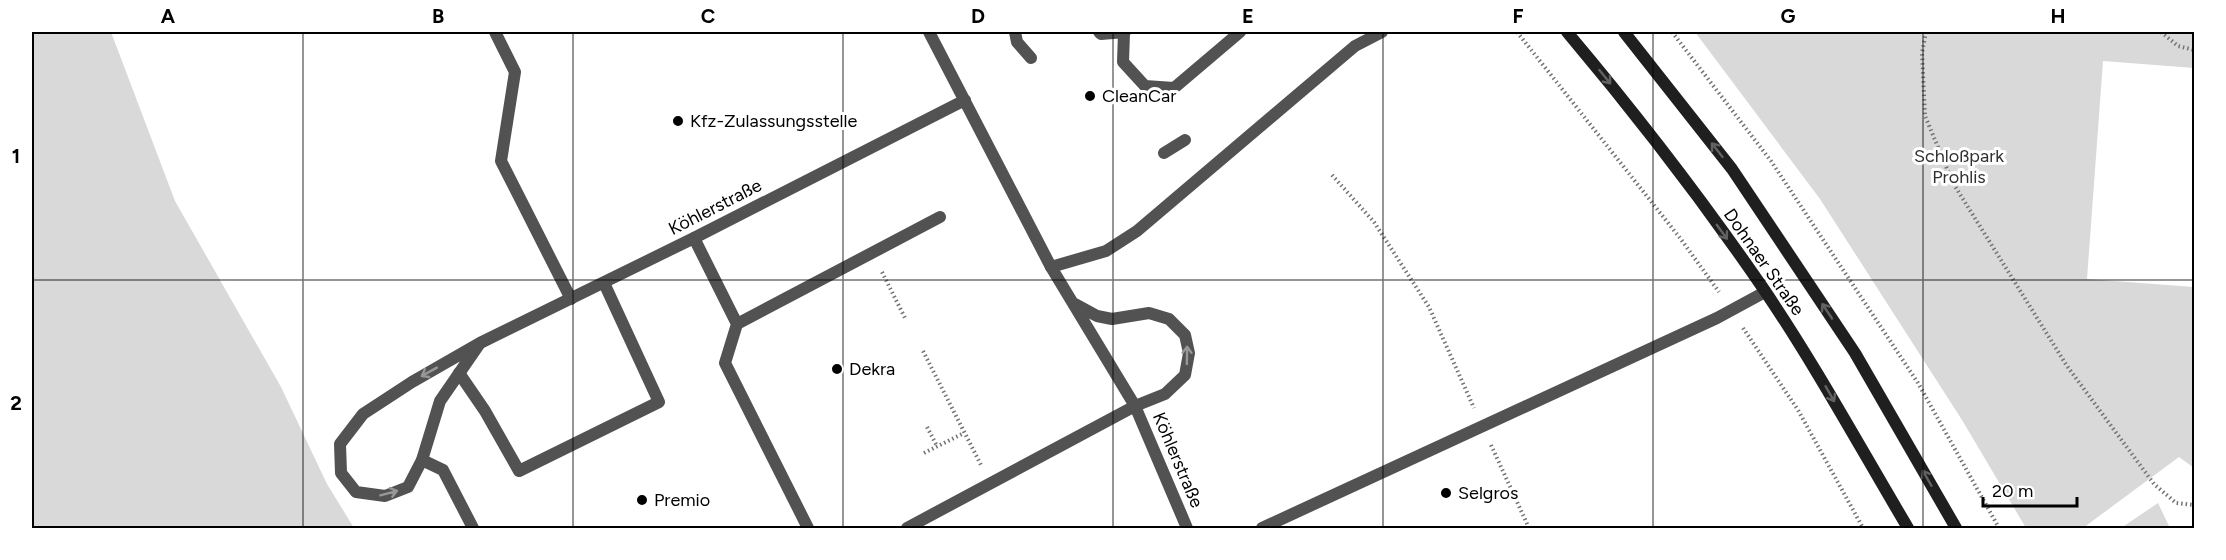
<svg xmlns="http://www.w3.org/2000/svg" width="2226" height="560" font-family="Figtree,sans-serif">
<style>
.green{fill:#d9d9d9}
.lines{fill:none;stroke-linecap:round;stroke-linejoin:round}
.path{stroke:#747474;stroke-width:4;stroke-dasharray:1.5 3;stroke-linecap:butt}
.service{stroke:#525252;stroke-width:12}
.minor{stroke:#525252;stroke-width:12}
.secondary{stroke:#1f1f1f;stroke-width:12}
.oneway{stroke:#626262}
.oneway2{stroke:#979797}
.grid{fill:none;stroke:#000;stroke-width:1.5;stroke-opacity:0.55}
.poi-dot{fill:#000;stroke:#fff;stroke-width:2}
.labels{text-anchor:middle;stroke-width:6;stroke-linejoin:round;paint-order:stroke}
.poi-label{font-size:18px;fill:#000;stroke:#fff;text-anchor:start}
.park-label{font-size:18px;fill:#303030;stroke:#fff}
.street-label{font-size:18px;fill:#000;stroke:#fff}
.neatline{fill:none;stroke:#000;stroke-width:2}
.grid-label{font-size:20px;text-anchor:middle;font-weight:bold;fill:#000}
</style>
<rect width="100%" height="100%" fill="#fff"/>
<path class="green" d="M32,32H111L175,201L281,387L327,484L354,528H32Z
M1695,32H2194V68L2103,61L2087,279L2194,287V468L2179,457L2083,528H2026L1962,420L1820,199Z
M2158,503L2170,528H2121Z"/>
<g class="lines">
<path class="path" d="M1517,32L1680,238L1719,292
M1672,32L1771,161L1918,383L1999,528
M1926,32L1922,53L1925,116L1953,183L2067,366L2154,484L2176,503L2194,505
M2161,32L2178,46L2194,50
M1332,175L1374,222L1429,307L1474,408
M882,272L905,318
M1743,328L1798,410L1863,528
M923,351L981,465
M927,427L937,446
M1491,445L1529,528
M924,453L964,433"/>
<path class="service" d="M495,32L515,72L501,161L571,299
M1015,32L1017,42L1031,58
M1099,32L1101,34L1125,32
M1124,33L1123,62L1145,86L1174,88L1240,32
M1164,153L1185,140
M694,238L737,324L725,363L808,528
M1051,267L1106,251L1137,231L1355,46L1382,32
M737,324L940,217
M459,373L485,411L519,471L659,402L604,283
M422,460L443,470L473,528
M907,528L1135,406
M1262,528L1717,318L1765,292"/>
<path class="minor" d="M929,32L1051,267L1135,406L1187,528
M1075,304L1097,316L1112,319L1149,313L1169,319L1185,335L1189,353L1185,375L1165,394L1135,406
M480,343L440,401L422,460L408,487L385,496L356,492L341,473L340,444L363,414L412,382L480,343L694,238L965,100"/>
<path class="secondary" d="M1567,32C1637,115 1704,202 1765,291C1817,368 1861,449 1908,528
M1624,32L1732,169L1855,353L1956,528"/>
</g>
<defs><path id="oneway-shaft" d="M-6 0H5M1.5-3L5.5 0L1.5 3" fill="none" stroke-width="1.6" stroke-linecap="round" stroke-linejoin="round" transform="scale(1.5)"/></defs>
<g class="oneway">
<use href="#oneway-shaft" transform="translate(1605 77) rotate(51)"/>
<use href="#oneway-shaft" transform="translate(1717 150) rotate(-128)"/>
<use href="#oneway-shaft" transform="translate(1722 232) rotate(54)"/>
<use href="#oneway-shaft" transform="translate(1827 311) rotate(-124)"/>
<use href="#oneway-shaft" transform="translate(1830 394) rotate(60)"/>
<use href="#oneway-shaft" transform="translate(1927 478) rotate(-120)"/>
</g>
<g class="oneway2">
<use href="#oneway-shaft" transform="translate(1187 355) rotate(-89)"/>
<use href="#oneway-shaft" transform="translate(429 372) rotate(151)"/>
<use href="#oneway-shaft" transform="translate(389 493) rotate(-15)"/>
</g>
<path class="grid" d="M303,32V528M573,32V528M843,32V528M1113,32V528M1383,32V528M1653,32V528M1923,32V528M32,280H2194"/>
<g class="poi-dot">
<circle cx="1090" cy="96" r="6"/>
<circle cx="678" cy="121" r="6"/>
<circle cx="837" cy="369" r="6"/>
<circle cx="1446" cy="493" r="6"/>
<circle cx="642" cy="500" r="6"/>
</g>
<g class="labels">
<g class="poi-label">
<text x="1102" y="102">CleanCar</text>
<text x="690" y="127">Kfz-Zulassungsstelle</text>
<text x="849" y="375">Dekra</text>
<text x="1458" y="499">Selgros</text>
<text x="654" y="506">Premio</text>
</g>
<g class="park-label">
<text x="1959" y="162">Schloßpark<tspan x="1959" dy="21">Prohlis</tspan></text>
</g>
<g class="street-label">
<text transform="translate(715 207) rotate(-27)" y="6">Köhlerstraße</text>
<text transform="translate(1764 262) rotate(55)" y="6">Dohnaer Straße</text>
<text transform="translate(1178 460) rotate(67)" y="6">Köhlerstraße</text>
</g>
</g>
<rect width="2226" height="560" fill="none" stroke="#ffffff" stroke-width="66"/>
<path d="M1983 497v9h94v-9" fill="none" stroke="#000000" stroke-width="3"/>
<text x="1992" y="497" font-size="18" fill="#000000" stroke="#ffffff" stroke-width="4.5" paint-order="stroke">20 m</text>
<rect x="33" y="33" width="2160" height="494" class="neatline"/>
<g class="grid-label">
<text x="168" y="23">A</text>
<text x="438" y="23">B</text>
<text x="708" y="23">C</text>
<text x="978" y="23">D</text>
<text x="1248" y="23">E</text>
<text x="1518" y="23">F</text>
<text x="1788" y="23">G</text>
<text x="2058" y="23">H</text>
<text x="16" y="163">1</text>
<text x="16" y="410">2</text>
</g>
</svg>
